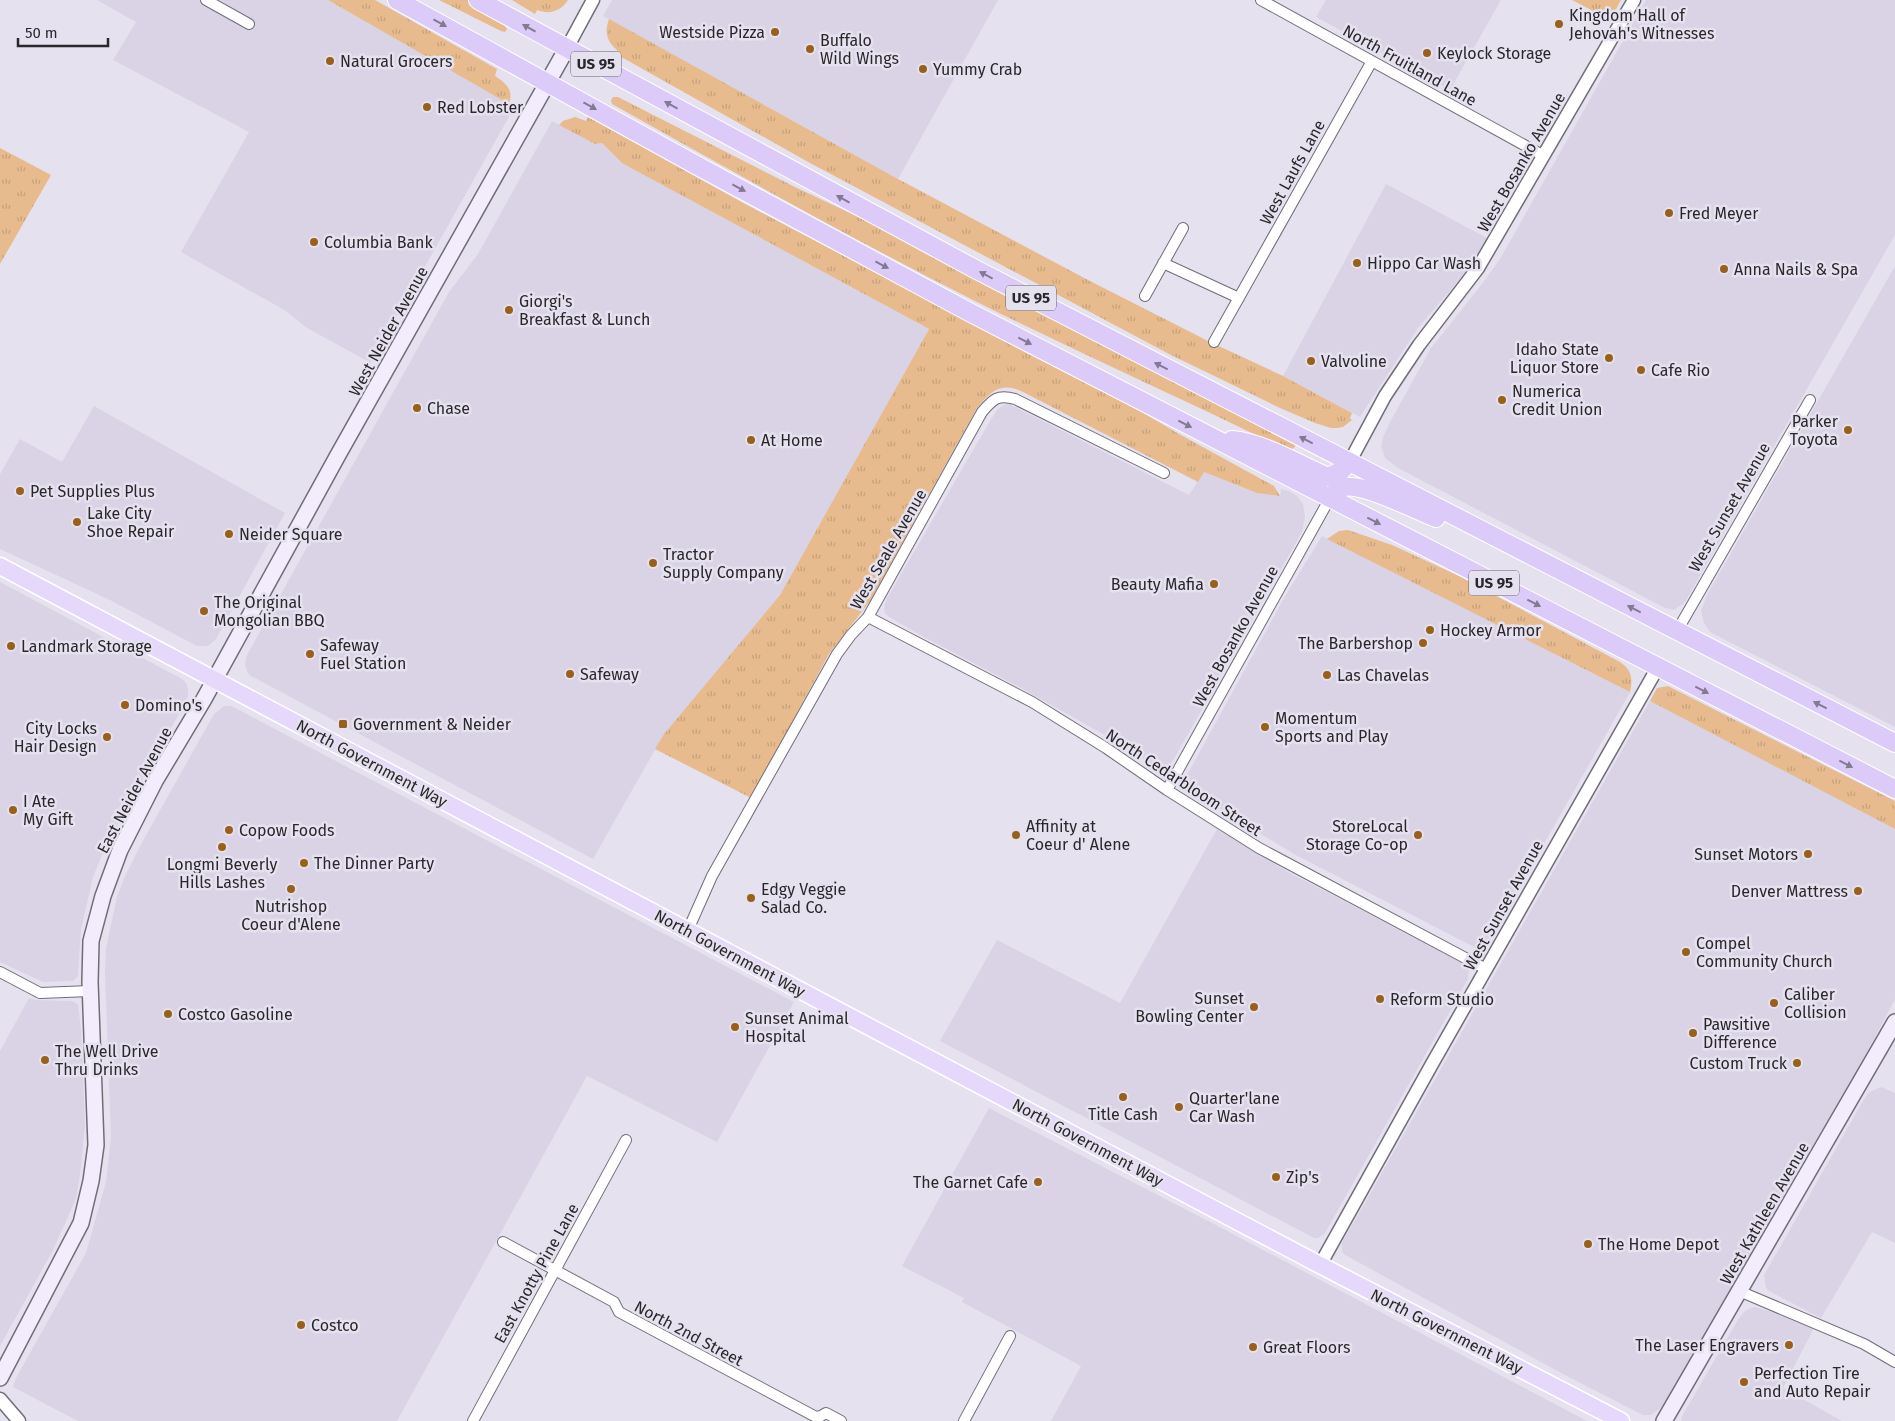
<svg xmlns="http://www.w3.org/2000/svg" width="1895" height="1421" font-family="'Fira Sans',sans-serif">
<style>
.built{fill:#dad3e6}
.grass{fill:url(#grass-tufts)}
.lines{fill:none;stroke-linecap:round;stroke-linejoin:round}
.minor-casing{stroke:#716d78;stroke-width:12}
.tertiary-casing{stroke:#716d78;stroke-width:15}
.secondary-casing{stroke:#716d78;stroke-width:18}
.primary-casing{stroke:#fff;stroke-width:19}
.trunk-casing{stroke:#fff;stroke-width:20}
.minor{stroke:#fff;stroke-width:10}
.tertiary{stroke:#fff;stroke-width:12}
.secondary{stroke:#f2ecfc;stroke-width:15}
.primary{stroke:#e5d8fa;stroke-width:16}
.trunk{stroke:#dccbf8;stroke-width:18}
.oneway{fill:#827992}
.poi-dot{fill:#97611a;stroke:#e6e1ee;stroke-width:2}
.labels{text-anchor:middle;stroke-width:5;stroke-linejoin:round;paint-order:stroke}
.shield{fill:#e6e1ee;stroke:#625f66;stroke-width:1}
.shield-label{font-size:15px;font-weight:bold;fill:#29272c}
.poi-label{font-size:16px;fill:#29272c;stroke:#e6e1ee;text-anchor:start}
.street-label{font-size:16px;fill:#29272c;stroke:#e6e1ee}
</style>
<defs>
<pattern id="grass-tufts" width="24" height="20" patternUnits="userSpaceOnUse" patternTransform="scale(1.25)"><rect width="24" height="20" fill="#e7bb8e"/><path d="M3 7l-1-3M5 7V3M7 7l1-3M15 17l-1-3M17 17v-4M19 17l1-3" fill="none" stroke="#c6a17b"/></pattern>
</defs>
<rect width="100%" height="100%" fill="#e6e1ee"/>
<path class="built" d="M97,0H328L515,106L371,363L307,328L286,311L181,252L249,132L113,60L136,22Z
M612,0H998L898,179L603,16Z
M1326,0H1501L1450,90L1316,17Z
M1646,0H1895V235L1685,602L1674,610L1665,608L1398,468L1385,458L1381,446L1384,435L1390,422L1431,348L1482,284L1500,259Z
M552,121L595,144L602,143L622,163L631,168L929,329L780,595L664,734L593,859L251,676L248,673L245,665L246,657L449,292L478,254Z
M1386,184L1487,238L1465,273L1418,328L1360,417L1283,376Z
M1895,266V727L1710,632L1704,623L1701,611L1707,595Z
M1009,404L1189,495L1204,472L1257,493L1280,496L1281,489L1289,491L1297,496L1303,504L1305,517L1302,532L1170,766L1167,769L1158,768L1119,743L1021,688L924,637L889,617L885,613L884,608L886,600L990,421L997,410L1003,405Z
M94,406L285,513L216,639L208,646H197L110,600L0,549V474L20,439L62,462Z
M1322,536L1630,692L1488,943L1483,948H1476L1294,854L1190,791L1187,787L1185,780L1187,775L1284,598Z
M0,582L182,679L186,683L188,689V696L185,703L104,850L93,877L81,929L78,976L73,981L43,982L0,962Z
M1650,701L1895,828V999L1861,1064L1663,1406L1651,1415H1643L1565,1375L1345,1255L1342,1251V1243Z
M224,706H231L239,710L794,1002L717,1142L587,1076L397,1421H78L13,1387L16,1378L86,1253L106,1182L111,1137L105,972L106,948L117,897L124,878L140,846L214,714Z
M1217,829L1288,872L1465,964L1469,970L1468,979L1325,1233L1318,1238H1314L940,1041L997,940L1120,1003Z
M29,998L35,1000L72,1001L78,1004L81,1030L85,1126L80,1175L76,1198L68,1217L52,1252L0,1346V1051Z
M1881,1087L1895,1093V1243L1872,1232L1821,1318L1769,1291L1766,1288L1764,1275L1863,1101L1869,1092Z
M989,1108L1214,1224L1587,1421H1051L1081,1366L962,1302L964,1298L902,1266Z
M1754,1307L1782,1314L1814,1328L1783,1388L1842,1421H1681L1682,1416L1739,1318L1746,1310Z"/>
<path class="grass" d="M328,0H375L497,69L495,76C506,83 514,90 509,104Z
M439,0H468L499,17L507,29L505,32L501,31Z
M512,0H568C561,11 550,15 537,10L535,14Z
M1572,0H1621L1610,20Z
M609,19L898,179L1088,280L1208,341L1283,376L1352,413L1350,418L1352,420L1343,427L1337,428H1331L1315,423L1280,408L1169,354L810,163L616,54L618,51C607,42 604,33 609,19Z
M613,97H618L797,188L939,255L1295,442V447L1289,451C1185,400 1078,353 975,301C852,239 732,171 612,104L611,100Z
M575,117L586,121L588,117L747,205L1140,411L1179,434L1274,486L1280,496L1257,493L1204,472L1198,482L1021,391C999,382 991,392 977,408L870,601L829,654L751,798L655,749L664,734L780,595L929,329L631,168L622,163L602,143L595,144L559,125L563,121Z
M0,148L51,175L0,264Z
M1348,530L1392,545L1459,576L1620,662C1632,670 1633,679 1630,692L1327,539L1339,531Z
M1668,686L1895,801V829L1650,701L1657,688Z"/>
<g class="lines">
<g class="minor-casing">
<path id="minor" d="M206,0L249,24
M1261,0L1544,156
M1163,263L1239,298
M1145,296L1183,228
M1214,342L1372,61
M868,617L1032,702L1106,748L1167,790L1259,848L1486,969
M1677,631L1810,400
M1167,790L1330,498
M688,930L712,876L837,654L851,635L868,617L982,412C993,399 998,394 1015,399L1164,473
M0,972L40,993L90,991
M503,1242L614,1302L619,1312L816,1417L821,1416L826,1413L841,1421
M1739,1291L1864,1344L1895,1362
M473,1421L626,1140
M964,1421L1010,1336"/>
</g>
<g class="tertiary-casing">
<path id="tertiary" d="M567,48L593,0
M1349,463L1385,396L1419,345L1478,268L1634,0
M1320,1265L1432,1064L1658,667
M0,1399L19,1421"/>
</g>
<g class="secondary-casing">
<path id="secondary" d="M0,1378L81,1223L91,1181L96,1145L90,982L91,941L103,896L120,850L155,781L204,699L338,455L567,48
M1664,1421L1895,1022"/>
</g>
<g class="primary-casing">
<path id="primary" d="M0,566L845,1014L1320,1265L1621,1421"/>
</g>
<g class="trunk-casing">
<path id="trunk" d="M397,0L696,165L971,313L1895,789
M478,0L975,269L1895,743
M1232,440C1262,442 1300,465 1328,477L1341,471L1349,463
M1330,498C1333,495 1337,489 1341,488C1359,480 1417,511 1436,518"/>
</g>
<use href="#minor" class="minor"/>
<use href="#tertiary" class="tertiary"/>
<use href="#secondary" class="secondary"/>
<use href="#primary" class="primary"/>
<use href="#trunk" class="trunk"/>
</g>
<defs><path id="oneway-solid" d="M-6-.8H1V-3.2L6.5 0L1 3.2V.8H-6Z" transform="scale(1.25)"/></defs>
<g class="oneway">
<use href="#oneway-solid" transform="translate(440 23) rotate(29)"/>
<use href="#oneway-solid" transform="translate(529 28) rotate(-151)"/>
<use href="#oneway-solid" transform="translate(671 105) rotate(-151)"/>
<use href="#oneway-solid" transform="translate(590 106) rotate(29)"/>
<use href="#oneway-solid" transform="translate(739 188) rotate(28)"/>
<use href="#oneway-solid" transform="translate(843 199) rotate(-151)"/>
<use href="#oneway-solid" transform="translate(882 265) rotate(28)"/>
<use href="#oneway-solid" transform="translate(986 275) rotate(-152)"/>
<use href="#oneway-solid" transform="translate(1025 341) rotate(27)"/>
<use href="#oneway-solid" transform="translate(1161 366) rotate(-153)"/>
<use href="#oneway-solid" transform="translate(1185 424) rotate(27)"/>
<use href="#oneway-solid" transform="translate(1306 440) rotate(-153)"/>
<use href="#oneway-solid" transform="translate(1374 521) rotate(27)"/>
<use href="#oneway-solid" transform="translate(1534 603) rotate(27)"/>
<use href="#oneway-solid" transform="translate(1634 609) rotate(-153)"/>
<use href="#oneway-solid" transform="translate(1702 690) rotate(27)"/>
<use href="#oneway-solid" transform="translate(1820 705) rotate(-153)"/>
<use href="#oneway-solid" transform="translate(1846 764) rotate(27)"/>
</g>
<g class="poi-dot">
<circle cx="1559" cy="24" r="5"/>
<circle cx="775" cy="32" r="5"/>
<circle cx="810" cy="49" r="5"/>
<circle cx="1427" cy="53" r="5"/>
<circle cx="330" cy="61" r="5"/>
<circle cx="923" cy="69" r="5"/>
<circle cx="427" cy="107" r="5"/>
<circle cx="1669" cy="213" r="5"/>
<circle cx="314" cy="242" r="5"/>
<circle cx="1357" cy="263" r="5"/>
<circle cx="1724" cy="269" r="5"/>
<circle cx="509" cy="310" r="5"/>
<circle cx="1609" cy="358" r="5"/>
<circle cx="1311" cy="361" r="5"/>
<circle cx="1641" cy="370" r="5"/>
<circle cx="1502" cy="400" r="5"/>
<circle cx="417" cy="408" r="5"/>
<circle cx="1848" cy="430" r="5"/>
<circle cx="751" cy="440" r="5"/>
<circle cx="20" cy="491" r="5"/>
<circle cx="77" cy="522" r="5"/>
<circle cx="229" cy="534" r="5"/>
<circle cx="653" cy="563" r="5"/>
<circle cx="1214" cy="584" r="5"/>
<circle cx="204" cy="611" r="5"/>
<circle cx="1430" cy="630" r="5"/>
<circle cx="1423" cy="643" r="5"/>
<circle cx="11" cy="646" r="5"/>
<circle cx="310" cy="654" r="5"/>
<circle cx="570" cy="674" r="5"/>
<circle cx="1327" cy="675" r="5"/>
<circle cx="125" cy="705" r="5"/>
<rect x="338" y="719" width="10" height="10" rx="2.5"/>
<circle cx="1265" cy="727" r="5"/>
<circle cx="107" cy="737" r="5"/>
<circle cx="13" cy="810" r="5"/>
<circle cx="229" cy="830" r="5"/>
<circle cx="1016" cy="835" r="5"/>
<circle cx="1418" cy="835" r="5"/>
<circle cx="222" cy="847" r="5"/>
<circle cx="1808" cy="854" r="5"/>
<circle cx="304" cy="863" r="5"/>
<circle cx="291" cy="889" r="5"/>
<circle cx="1858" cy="891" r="5"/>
<circle cx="751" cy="898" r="5"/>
<circle cx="1686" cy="952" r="5"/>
<circle cx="1380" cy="999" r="5"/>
<circle cx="1774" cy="1003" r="5"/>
<circle cx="1254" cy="1007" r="5"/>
<circle cx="168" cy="1014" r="5"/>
<circle cx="735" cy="1027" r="5"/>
<circle cx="1693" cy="1033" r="5"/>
<circle cx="45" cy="1060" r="5"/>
<circle cx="1797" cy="1063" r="5"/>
<circle cx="1123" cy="1097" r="5"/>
<circle cx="1179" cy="1107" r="5"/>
<circle cx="1276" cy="1177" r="5"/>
<circle cx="1038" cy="1182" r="5"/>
<circle cx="1588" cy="1244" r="5"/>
<circle cx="301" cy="1325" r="5"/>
<circle cx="1789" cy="1345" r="5"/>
<circle cx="1253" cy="1347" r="5"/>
<circle cx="1744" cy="1382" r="5"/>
</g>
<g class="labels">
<g class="shield">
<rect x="571" y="51.5" width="50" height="25" rx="4"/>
<rect x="1006" y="285.5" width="50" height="25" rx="4"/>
<rect x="1469" y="570.5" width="50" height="25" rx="4"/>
</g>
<g class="shield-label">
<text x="596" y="69">US 95</text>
<text x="1031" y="303">US 95</text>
<text x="1494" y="588">US 95</text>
</g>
<g class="poi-label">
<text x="1569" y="21">Kingdom Hall of<tspan x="1569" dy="18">Jehovah's Witnesses</tspan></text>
<text x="765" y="38" text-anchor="end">Westside Pizza</text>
<text x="820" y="46">Buffalo<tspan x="820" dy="18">Wild Wings</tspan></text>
<text x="1437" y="59">Keylock Storage</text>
<text x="340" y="67">Natural Grocers</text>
<text x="933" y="75">Yummy Crab</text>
<text x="437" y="113">Red Lobster</text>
<text x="1679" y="219">Fred Meyer</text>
<text x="324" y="248">Columbia Bank</text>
<text x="1367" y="269">Hippo Car Wash</text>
<text x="1734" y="275">Anna Nails &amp; Spa</text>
<text x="519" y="307">Giorgi's<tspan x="519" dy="18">Breakfast &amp; Lunch</tspan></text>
<text x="1599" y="355" text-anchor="end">Idaho State<tspan x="1599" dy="18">Liquor Store</tspan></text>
<text x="1321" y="367">Valvoline</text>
<text x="1651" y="376">Cafe Rio</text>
<text x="1512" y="397">Numerica<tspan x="1512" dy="18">Credit Union</tspan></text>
<text x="427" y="414">Chase</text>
<text x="1838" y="427" text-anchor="end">Parker<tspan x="1838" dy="18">Toyota</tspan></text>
<text x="761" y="446">At Home</text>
<text x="30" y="497">Pet Supplies Plus</text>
<text x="87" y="519">Lake City<tspan x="87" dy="18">Shoe Repair</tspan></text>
<text x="239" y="540">Neider Square</text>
<text x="663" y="560">Tractor<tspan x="663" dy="18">Supply Company</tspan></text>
<text x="1204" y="590" text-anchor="end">Beauty Mafia</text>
<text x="214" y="608">The Original<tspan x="214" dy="18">Mongolian BBQ</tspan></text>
<text x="1440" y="636">Hockey Armor</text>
<text x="1413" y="649" text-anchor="end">The Barbershop</text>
<text x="320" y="651">Safeway<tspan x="320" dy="18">Fuel Station</tspan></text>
<text x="21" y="652">Landmark Storage</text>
<text x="580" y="680">Safeway</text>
<text x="1337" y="681">Las Chavelas</text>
<text x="135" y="711">Domino's</text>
<text x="1275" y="724">Momentum<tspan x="1275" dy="18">Sports and Play</tspan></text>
<text x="353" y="730">Government &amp; Neider</text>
<text x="97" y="734" text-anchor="end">City Locks<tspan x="97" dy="18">Hair Design</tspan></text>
<text x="23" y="807">I Ate<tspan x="23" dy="18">My Gift</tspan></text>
<text x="1026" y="832">Affinity at<tspan x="1026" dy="18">Coeur d' Alene</tspan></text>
<text x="1408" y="832" text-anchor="end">StoreLocal<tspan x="1408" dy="18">Storage Co-op</tspan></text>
<text x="239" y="836">Copow Foods</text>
<text x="1798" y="860" text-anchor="end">Sunset Motors</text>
<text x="314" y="869">The Dinner Party</text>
<text x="222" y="870" text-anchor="middle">Longmi Beverly<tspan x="222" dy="18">Hills Lashes</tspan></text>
<text x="761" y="895">Edgy Veggie<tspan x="761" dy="18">Salad Co.</tspan></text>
<text x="1848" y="897" text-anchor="end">Denver Mattress</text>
<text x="291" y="912" text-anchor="middle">Nutrishop<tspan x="291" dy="18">Coeur d'Alene</tspan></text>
<text x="1696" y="949">Compel<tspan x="1696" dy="18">Community Church</tspan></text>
<text x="1784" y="1000">Caliber<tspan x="1784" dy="18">Collision</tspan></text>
<text x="1244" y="1004" text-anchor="end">Sunset<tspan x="1244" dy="18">Bowling Center</tspan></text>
<text x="1390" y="1005">Reform Studio</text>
<text x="178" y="1020">Costco Gasoline</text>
<text x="745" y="1024">Sunset Animal<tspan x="745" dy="18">Hospital</tspan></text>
<text x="1703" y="1030">Pawsitive<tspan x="1703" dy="18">Difference</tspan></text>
<text x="55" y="1057">The Well Drive<tspan x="55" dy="18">Thru Drinks</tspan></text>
<text x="1787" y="1069" text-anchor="end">Custom Truck</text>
<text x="1189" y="1104">Quarter'lane<tspan x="1189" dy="18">Car Wash</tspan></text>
<text x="1123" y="1120" text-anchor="middle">Title Cash</text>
<text x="1286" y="1183">Zip's</text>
<text x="1028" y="1188" text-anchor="end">The Garnet Cafe</text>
<text x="1598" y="1250">The Home Depot</text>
<text x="311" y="1331">Costco</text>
<text x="1779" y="1351" text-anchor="end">The Laser Engravers</text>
<text x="1263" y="1353">Great Floors</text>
<text x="1754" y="1379">Perfection Tire<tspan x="1754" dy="18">and Auto Repair</tspan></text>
</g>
<g class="street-label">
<text transform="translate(1410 65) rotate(29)" y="6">North Fruitland Lane</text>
<text transform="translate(1521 162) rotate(-60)" y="6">West Bosanko Avenue</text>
<text transform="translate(1292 172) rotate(-61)" y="6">West Laufs Lane</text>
<text transform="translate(388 331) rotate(-61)" y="6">West Neider Avenue</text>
<text transform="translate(1729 507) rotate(-60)" y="6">West Sunset Avenue</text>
<text transform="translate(888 549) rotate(-60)" y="6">West Seale Avenue</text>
<text transform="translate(1235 636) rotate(-61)" y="6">West Bosanko Avenue</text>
<text transform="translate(372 763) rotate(28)" y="6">North Government Way</text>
<text transform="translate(1184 782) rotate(33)" y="6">North Cedarbloom Street</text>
<text transform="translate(134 790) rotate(-62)" y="6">East Neider Avenue</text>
<text transform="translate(1503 905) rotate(-61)" y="6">West Sunset Avenue</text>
<text transform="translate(730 953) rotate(28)" y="6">North Government Way</text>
<text transform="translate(1088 1142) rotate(28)" y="6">North Government Way</text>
<text transform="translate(1764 1213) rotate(-60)" y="6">West Kathleen Avenue</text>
<text transform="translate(536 1273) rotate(-61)" y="6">East Knotty Pine Lane</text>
<text transform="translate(1447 1331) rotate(27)" y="6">North Government Way</text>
<text transform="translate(689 1333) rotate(28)" y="6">North 2nd Street</text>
</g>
</g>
<path d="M18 38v8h90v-8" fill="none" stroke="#29272c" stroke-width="2.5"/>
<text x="25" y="38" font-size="15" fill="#29272c" stroke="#e6e1ee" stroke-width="4" paint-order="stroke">50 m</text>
</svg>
